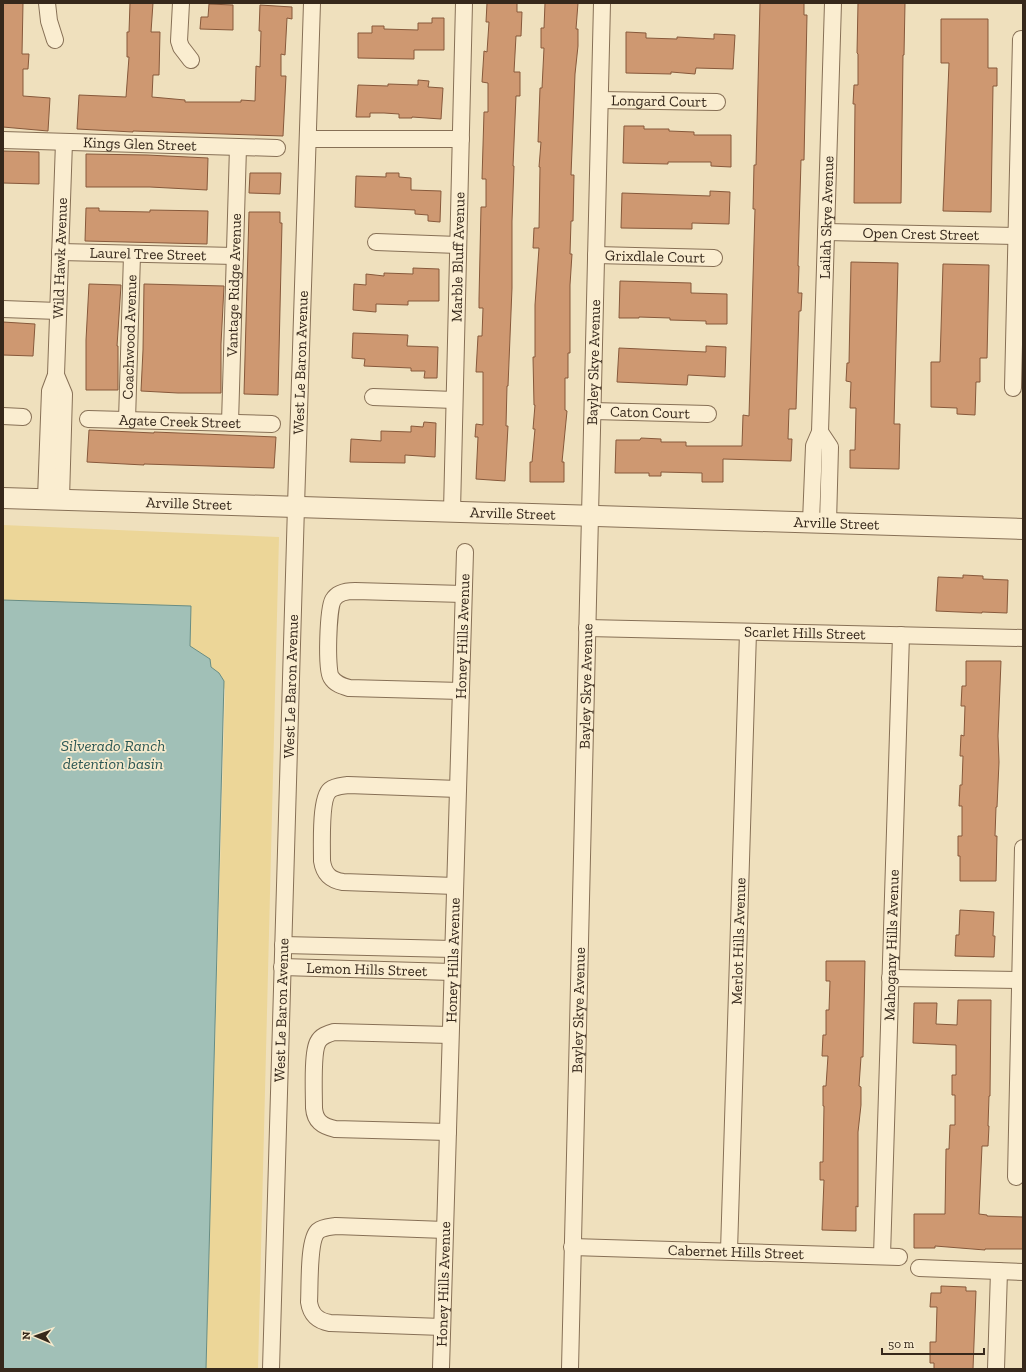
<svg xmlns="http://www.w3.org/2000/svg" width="1026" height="1372" font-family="'Zilla Slab',serif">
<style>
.sand{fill:#ecd698}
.water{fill:#a1c0b7;stroke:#688d84}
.building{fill:#ce9871;stroke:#87593b}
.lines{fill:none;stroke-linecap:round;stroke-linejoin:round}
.minor-casing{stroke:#877056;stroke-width:18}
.tertiary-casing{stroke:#877056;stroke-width:22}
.minor{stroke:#faedd0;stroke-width:16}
.tertiary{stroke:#faedd0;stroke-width:20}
.labels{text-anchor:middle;stroke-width:3.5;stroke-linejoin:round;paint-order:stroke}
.street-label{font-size:15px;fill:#36281b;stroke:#f6eacd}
.water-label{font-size:16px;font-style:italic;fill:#2a5653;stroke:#f6eacd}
</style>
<rect width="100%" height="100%" fill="#efe0bd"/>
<path class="sand" d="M3,525L279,537L258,1369H206L225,690L219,673L211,667L3,640Z"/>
<path class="water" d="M3,600L191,606L190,646L210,659L211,667L219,673L224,681L206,1369H3Z"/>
<path class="building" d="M3,3H23L22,54H29L28,69H23V96L50,98L48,131L3,127Z
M130,3H153L151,32H160L159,75H153L152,97L185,100V102H241V100L255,101L256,66L260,67L261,31H259L260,5L292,7V19L287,18L285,55L281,54V76H286L283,136L133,131V132L77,129L79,95L126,97L129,57H127V32H129Z
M487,3H517V12H522L521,36H516L514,72H520V96H516L513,166H514L512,221V288L508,386H507L506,426H508L505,481L476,479L478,437H475L476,424L483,425V372H476L478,336H482L483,308H479V299L481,207H486V179H482L484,112H488V83L482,82L484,51L487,52L489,22H486Z
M545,3H578L576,29H578V46L575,74L571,175H574L573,221H571L570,254H572L570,285V353H568V378H565V410L567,411L562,462H564V482H530V462H532L535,429H533L535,405H534L533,357H535V305L539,248H533L534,228H539L540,167H539L541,142H538L540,88H542L544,48H541V28H544Z
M760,3H804V15H807L804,160H801L798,266H799L798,293H802L801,311H799L796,409H789L788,439H792L791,461L723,459V482H702V473L661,472V476H649V473H615L616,440H640L641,438L661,439V442H686V446H742L743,415L749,416L755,209H753L754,165H756Z
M858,3H905L904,55H903L901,203H854L855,104H853L854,85H858V54L857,53Z
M209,4L233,5V30L200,29L201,17H208Z
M432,18H444V50H414V59L358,58V33H372V26H384V29L418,30V23H432Z
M941,19H988V68H997V86H993L991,212L943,211L949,63H941Z
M626,32L646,33V38L677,39V37L714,39V34L735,35L733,69L696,68L695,74L671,72V74L626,73Z
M418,80L429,81L428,87L443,88L441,119L412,117V118H399V114L384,113H370V117H356L358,85L388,86V84L418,85Z
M624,126H644V129H669V131L694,132V135H731V167L711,166V162H668V164L623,163Z
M3,151L39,152V184L3,183Z
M86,154L147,155L208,158L207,190L150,187H86Z
M250,173H281L280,194L249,193Z
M386,173H399V177L411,178V190L441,191L440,222L428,221V215L415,214V210L355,207L356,176L386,177Z
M710,191L730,192L729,224L692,223V229L621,228L622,193L710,196Z
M86,208H99V211L150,212V210L208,211L207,244L85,241Z
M249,212H280V223H282L278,395L244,394Z
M851,262L898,263L894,424H900L899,469L850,468V450H855L856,408H850L851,382L846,381L847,363H849Z
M943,264L989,265L987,358H980V382H976L975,415L957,414V408L931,407V362H940Z
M413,268L439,269V301H408V305L376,304V312L353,310L354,284L366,285V274L384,276V273L413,274Z
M620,281L691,283V293L727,294V324H706V321L670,320V318L639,317V318H619Z
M89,284L121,285L117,346H118V390H86V340Z
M144,284L224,286L221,344V393H178L141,391L143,350Z
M3,322L35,324L33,356L3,355Z
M353,333L408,335L407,346L438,347L437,378H424L425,371H411V368L364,366L365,359L352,358Z
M706,346L726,347L725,377L688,375L687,385L617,382L619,348L706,352Z
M424,422L436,423L435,457L405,455V463L350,462L351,439L381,441V431L411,432V426L423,427Z
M89,430L154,433V432L276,437L274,468L144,464V465L87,462Z
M963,575L983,576V579L1008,580L1007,613L982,612V613L936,611L938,577L963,578Z
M966,661H1001L998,736L999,762L997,807H996L995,836H997L996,881H960V856H958V836H962V806H959L960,785H962L963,756H960L961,735L964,736L965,706H961L962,686H966Z
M960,910L994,912L993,936H995L994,957L955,956L956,935H959Z
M826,961H865L863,1057H861L859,1086L861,1087V1105L858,1132V1207L856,1206V1231L822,1230L824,1180H820V1162H823L824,1106H823V1086H826L828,1056H822L823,1035H826V1010H829L830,981H826Z
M958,1000H991L990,1096H989L988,1126H989L988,1146H982L979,1214L987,1215V1216L1023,1217V1249H985V1250L935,1246V1248H914V1214H945L946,1149H949L950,1125H955V1095H952V1075H956V1045L913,1043L914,1003H937L936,1024L957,1025Z
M941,1286L966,1287V1291H976L973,1369H934V1363H930V1342H936L937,1307H930L931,1293H941Z"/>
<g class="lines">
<g class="minor-casing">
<g id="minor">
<path d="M47,3L49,21L55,40"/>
<path d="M181,3L179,41L181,47L191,60"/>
<path id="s1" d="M600,100L717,102"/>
<path d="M308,139H461"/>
<path id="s2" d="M3,140L277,148"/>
<path id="s3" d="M826,232L1016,236"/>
<path d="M376,242L458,245"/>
<path id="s4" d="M60,252L235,256"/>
<path id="s5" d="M596,255L714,258"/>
<path d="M3,309L58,311"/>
<path d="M56,375L64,394L61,499"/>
<path d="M1013,388L1021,39"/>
<path d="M373,397L454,400"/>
<path id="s6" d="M593,411L708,414"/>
<path d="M3,416L23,417"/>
<path id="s7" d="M88,419L272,424"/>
<path id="s8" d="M127,420L132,255"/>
<path id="s9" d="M230,423L238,147"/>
<path d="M820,432L830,447L828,523"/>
<path id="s10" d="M46,498L50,391L56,375L64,142"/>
<path id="s11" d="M452,511L464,3"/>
<path id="s12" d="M811,522L814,446L820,432L833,3"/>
<path id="s13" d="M587,628L1023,638"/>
<path d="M461,691L349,688C342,686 335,684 331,677C326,669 328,609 333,600C337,593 347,591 355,591L463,594"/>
<path d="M455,886L343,882C330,880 324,874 322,861C322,847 320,798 330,790C335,786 342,786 348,785L458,789"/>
<path d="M283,945L453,949"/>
<path id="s14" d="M282,967L452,972"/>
<path d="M890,978L1023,980"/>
<path d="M448,1132L335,1129C322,1126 315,1121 314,1108C314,1094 312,1052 318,1042C321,1036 327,1034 334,1032L450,1035"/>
<path d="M1016,1177L1023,848"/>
<path id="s15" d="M572,1247L899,1257"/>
<path id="s16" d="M729,1251L748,632"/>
<path id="s17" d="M882,1256L901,635"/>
<path d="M919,1268L1023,1272"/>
<path d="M442,1327L330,1323C318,1321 311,1315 309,1302C310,1288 308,1240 318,1231C323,1227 330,1227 336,1226L445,1230"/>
<path id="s18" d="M441,1368L465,552"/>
<path id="s19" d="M271,1369L296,506L312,3"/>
<path id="s20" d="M570,1369L602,3"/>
<path d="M996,1369L999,1271"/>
</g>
</g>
<g class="tertiary-casing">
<g id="tertiary">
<path id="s21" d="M3,498L1023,529"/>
</g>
</g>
<use href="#minor" class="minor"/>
<use href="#tertiary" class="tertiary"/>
</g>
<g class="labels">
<g class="street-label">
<text dy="5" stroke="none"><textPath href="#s1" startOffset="59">Longard Court</textPath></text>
<text dy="5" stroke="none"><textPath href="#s2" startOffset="137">Kings Glen Street</textPath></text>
<text dy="5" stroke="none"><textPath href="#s12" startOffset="306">Lailah Skye Avenue</textPath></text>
<text dy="5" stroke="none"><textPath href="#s3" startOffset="95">Open Crest Street</textPath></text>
<text dy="5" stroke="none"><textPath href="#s4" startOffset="88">Laurel Tree Street</textPath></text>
<text dy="5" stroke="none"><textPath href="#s11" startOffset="254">Marble Bluff Avenue</textPath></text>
<text dy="5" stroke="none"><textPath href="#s5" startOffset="59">Grixdlale Court</textPath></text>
<text dy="5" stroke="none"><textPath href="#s10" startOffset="241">Wild Hawk Avenue</textPath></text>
<text dy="5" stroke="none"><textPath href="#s9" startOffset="138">Vantage Ridge Avenue</textPath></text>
<text dy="5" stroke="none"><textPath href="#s8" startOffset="83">Coachwood Avenue</textPath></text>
<text dy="5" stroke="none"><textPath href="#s19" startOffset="1007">West Le Baron Avenue</textPath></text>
<text dy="5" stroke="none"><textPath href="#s20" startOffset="1007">Bayley Skye Avenue</textPath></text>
<text dy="5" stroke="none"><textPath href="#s6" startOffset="57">Caton Court</textPath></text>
<text dy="5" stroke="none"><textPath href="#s7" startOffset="92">Agate Creek Street</textPath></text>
<text dy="5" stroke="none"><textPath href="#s21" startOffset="186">Arville Street</textPath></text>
<text dy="5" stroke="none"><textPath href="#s21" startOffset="510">Arville Street</textPath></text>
<text dy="5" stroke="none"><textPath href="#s21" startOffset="834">Arville Street</textPath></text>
<text dy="5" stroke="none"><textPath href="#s13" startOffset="218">Scarlet Hills Street</textPath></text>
<text dy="5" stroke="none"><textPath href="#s18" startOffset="732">Honey Hills Avenue</textPath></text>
<text dy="5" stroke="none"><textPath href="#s19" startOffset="683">West Le Baron Avenue</textPath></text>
<text dy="5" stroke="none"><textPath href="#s20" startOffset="683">Bayley Skye Avenue</textPath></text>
<text dy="5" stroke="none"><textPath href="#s16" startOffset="310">Merlot Hills Avenue</textPath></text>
<text dy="5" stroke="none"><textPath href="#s17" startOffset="311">Mahogany Hills Avenue</textPath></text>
<text dy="5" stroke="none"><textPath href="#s18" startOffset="408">Honey Hills Avenue</textPath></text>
<text dy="5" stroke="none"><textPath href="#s14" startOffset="85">Lemon Hills Street</textPath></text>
<text dy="5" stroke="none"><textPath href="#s19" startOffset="359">West Le Baron Avenue</textPath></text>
<text dy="5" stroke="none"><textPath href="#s20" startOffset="359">Bayley Skye Avenue</textPath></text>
<text dy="5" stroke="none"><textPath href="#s15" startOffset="164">Cabernet Hills Street</textPath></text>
<text dy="5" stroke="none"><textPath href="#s18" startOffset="84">Honey Hills Avenue</textPath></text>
</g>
<g class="water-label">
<text x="113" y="751">Silverado Ranch<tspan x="113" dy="18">detention basin</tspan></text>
</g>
</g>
<rect width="1026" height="1372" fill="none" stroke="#36281b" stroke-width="8"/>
<g transform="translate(36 1336) rotate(272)" stroke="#f6eacd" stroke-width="3" paint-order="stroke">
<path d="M0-3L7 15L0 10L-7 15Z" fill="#36281b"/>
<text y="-6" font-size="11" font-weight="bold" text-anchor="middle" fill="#36281b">N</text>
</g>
<path d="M882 1348v6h102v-6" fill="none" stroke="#36281b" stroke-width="2"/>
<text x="888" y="1348" font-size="12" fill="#36281b" stroke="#f6eacd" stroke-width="3" paint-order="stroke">50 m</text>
</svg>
